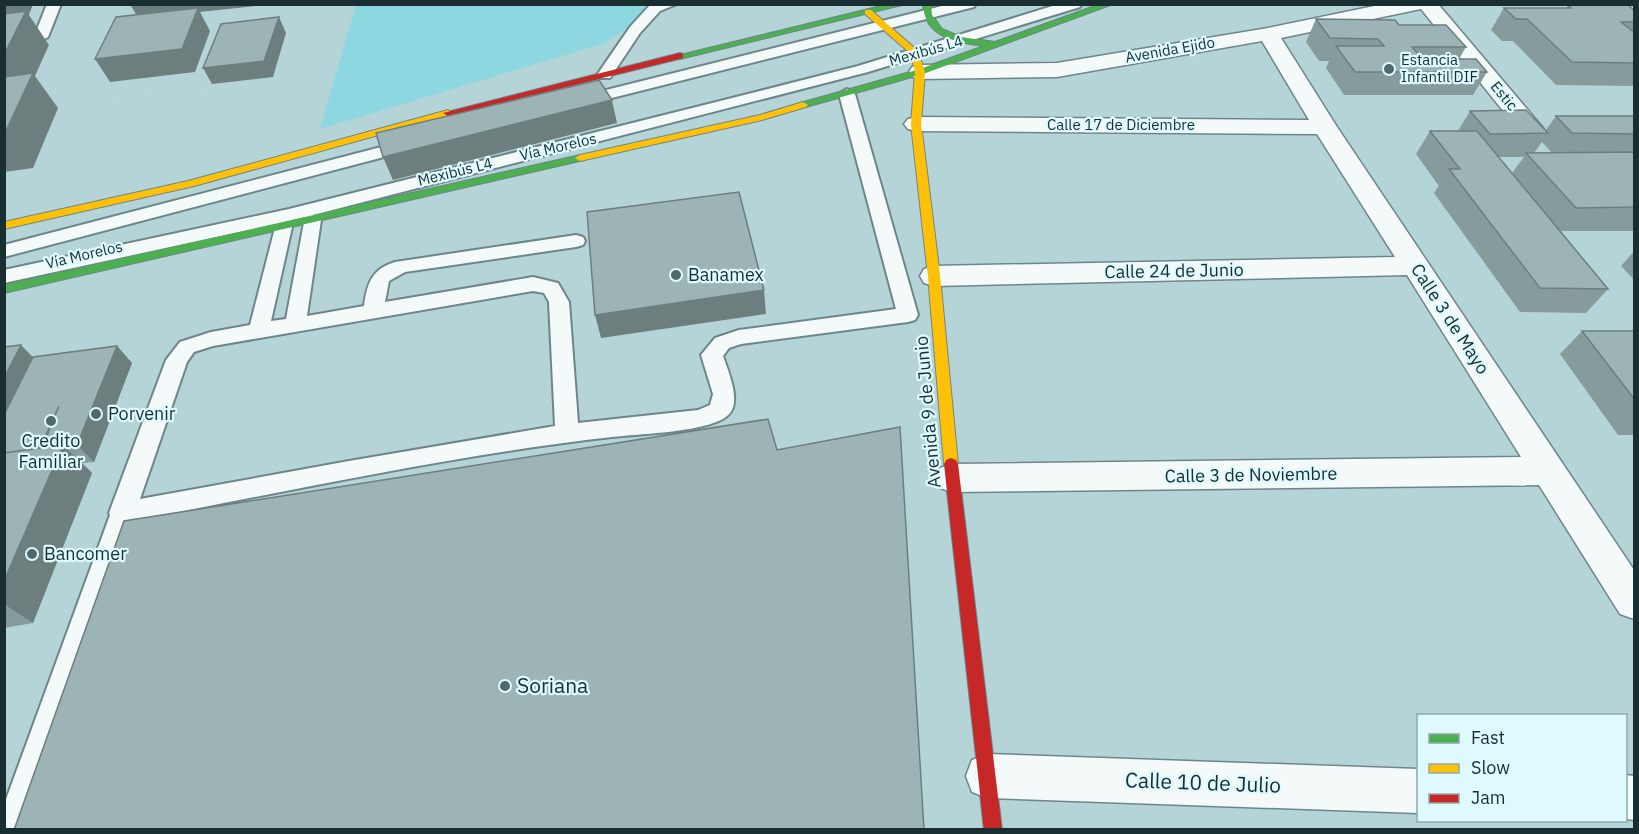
<svg xmlns="http://www.w3.org/2000/svg" width="1639" height="834" font-family="'IBM Plex Sans',sans-serif">
<style>
.green{fill:#8cd7e0}
.lines{fill:none;stroke-linecap:round;stroke-linejoin:round}
.lane-casing{stroke:#6e868a;stroke-width:4}
.street-casing{stroke:#6e868a;stroke-width:3}
.fast-casing{stroke:#6e868a;stroke-width:2}
.slow-casing{stroke:#6e868a;stroke-width:2}
.jam-casing{stroke:#6e868a;stroke-width:2}
.path{stroke:#c9d2d4;stroke-width:2;stroke-dasharray:1 3;stroke-linecap:butt}
.lane{fill:#f4f9f9;fill-rule:evenodd}
.street{fill:#f4f9f9;fill-rule:evenodd}
.fast{fill:#4caf50;fill-rule:evenodd}
.slow{fill:#ffc107;fill-rule:evenodd}
.jam{fill:#c62828;fill-rule:evenodd}
.wall{fill:#869b9c;fill-rule:evenodd}
.shaded-wall{fill:#6d7e7f}
.building{fill:#9cb4b5;stroke:#6d7e7f;stroke-width:1.5}
.poi-dot{fill:#4f686b;stroke:#defafe;stroke-width:2}
.labels{text-anchor:middle;stroke-width:4.5;stroke-linejoin:round;paint-order:stroke}
.far-street-label{font-size:15px;fill:#182e31;stroke:#defafe}
.far-poi-label{font-size:15px;fill:#182e31;stroke:#defafe;text-anchor:start}
.street-label{font-size:18px;fill:#182e31;stroke:#defafe}
.poi-label{font-size:18px;fill:#182e31;stroke:#defafe;text-anchor:start}
.near-poi-label{font-size:21px;fill:#182e31;stroke:#defafe;text-anchor:start}
.near-street-label{font-size:21px;fill:#182e31;stroke:#defafe}
</style>
<rect width="100%" height="100%" fill="#b5d4d8"/>
<path class="green" d="M356,5H670L655,8L605,43L320,129Z"/>
<g class="lines">
<g class="lane-casing">
<path id="lane" d="M47,4H61L48,37L41,41L34,37Z
M677,4L660,11L640,33L610,78H600L597,75L630,27L650,5Z
M950,4H976L974,7L580,106L572,101L574,98Z
M1059,4H1082L1080,7L868,72L313,215L318,216L321,220L307,316L364,306C367,283 372,269 395,262L576,235L583,237L585,241L583,245L576,247L405,272L389,281L385,302L533,277L558,283L569,302L578,423L698,410L710,405L713,394L701,355L715,338L739,330L896,309L839,94L847,89L855,94L918,315L915,320L908,322L741,344L729,348L723,356C728,371 743,404 727,416C709,432 638,434 612,437C452,455 290,491 132,521L27,830H4V805L110,515L109,513L166,360L180,342L211,332L250,325L276,224L4,283V270L289,209L748,94L858,66ZM305,217L286,319L271,321L292,227L285,222ZM533,291L544,293L549,302L555,426L349,461L140,499L187,362L194,352L213,346Z
M412,139L420,144L418,148L4,257V245Z"/>
</g>
<g class="street-casing">
<path id="street" d="M1384,4H1438L1543,128L1546,133L1543,138L1534,140L1525,138L1421,9L1281,38L1337,127L1634,570V619L1620,614L1539,485L952,492L940,488L935,478L940,468L952,464L1521,457L1407,275L934,286L924,283L920,276L924,269L934,266L1395,257L1317,134L916,131L908,129L904,124L908,119L916,117L1309,120L1262,41L1057,77L920,79L912,77L909,72L912,67L920,65L1057,63L1268,28Z
M988,754L1418,769V813L988,798L972,792L966,776L972,760Z
M1626,775L1634,776V820L1626,819Z"/>
</g>
<g class="fast-casing">
<path id="fast" d="M889,4H906L680,59L676,56Z
M923,4H931L932,15L942,29L961,37L995,42L1100,4H1113L923,74L806,107H800V103L917,70L984,46C957,43 924,37 923,4Z
M580,155L585,158L584,160L4,293V285Z"/>
</g>
<g class="slow-casing">
<path id="slow" d="M865,10H871L918,51L925,72L921,124L940,276L958,464L956,468H946L944,464L928,276L911,124L915,72L911,54L865,14Z
M803,102L808,105L806,107L762,120L580,161L575,158L580,155L760,115Z
M448,110L453,113L451,115L194,186L4,229V222L188,181Z"/>
</g>
<g class="jam-casing">
<path id="jam" d="M680,53L683,54V58L448,116L443,113Z
M951,458L956,460L958,464L1002,830H984L944,464L946,460Z"/>
</g>
<path class="path" d="M275,19L301,4
M225,28L231,9
M142,96L149,77
M109,110L115,98L272,82L285,73L296,30L282,31
M178,158L209,72"/>
<use href="#lane" class="lane"/>
<use href="#street" class="street"/>
<use href="#fast" class="fast"/>
<use href="#slow" class="slow"/>
<use href="#jam" class="jam"/>
</g>
<path class="wall" d="M1568,5L1635,11V86L1556,85L1513,41H1502L1491,30L1504,8H1566Z
M1316,19L1399,25L1466,47L1459,59L1487,72L1473,95H1344L1326,68L1329,61H1319L1306,42Z
M1470,111L1546,130L1556,116H1635V231H1560L1608,289L1586,313L1520,312L1434,193L1439,186L1416,154L1430,131H1458ZM1542,142L1552,153H1534ZM1498,157H1524L1512,173Z
M1635,250V281L1621,266Z
M1582,331H1635V435H1618L1560,354Z
M117,346L132,363L94,462L82,463L92,473L33,623L4,628V347L33,357Z"/>
<path class="shaded-wall" d="M4,4H33L29,15L49,45L35,76L58,108L33,168L4,172Z
M130,4H275L200,12L210,31L195,72L110,82L95,59L138,18Z
M279,17L286,33L273,77L212,84L203,68Z
M612,100L617,123L393,180L383,157Z
M764,290L766,314L601,338L595,315Z
M21,345L49,374L4,467V378Z
M117,346L132,363L94,462L77,445Z
M59,406L65,447L92,473L33,623L4,604V581L34,463Z"/>
<path class="building" d="M1594,4H1627L1635,11V22H1621L1635,33V63L1572,62L1527,19H1516L1504,8H1571L1568,5Z
M198,8L182,49L95,59L116,17Z
M26,11L7,49L4,50V14Z
M279,17L264,61L203,68L221,24Z
M1316,19L1395,20L1399,25H1446L1466,47H1412L1422,59H1476L1487,72H1355L1336,46H1384L1378,39L1330,38Z
M33,73L5,133H4V77Z
M599,80L612,100L383,157L376,133Z
M1526,110L1548,133L1490,134L1470,111Z
M1556,116H1635V134L1572,133Z
M1430,131H1477L1608,289L1540,288L1449,169H1460Z
M1635,152V207L1576,208L1526,153Z
M739,192L764,290L595,315L587,212Z
M1582,331H1635V400Z
M21,345L4,378V347Z
M117,346L77,445L65,447L63,445L42,448L59,406L40,448L4,453V415L33,357Z
M768,419L777,450L900,427L924,830H14L124,521Z
M63,445L4,581V453Z"/>
<g class="poi-dot">
<circle cx="1389" cy="69" r="6"/>
<circle cx="676" cy="275" r="6"/>
<circle cx="96" cy="414" r="6"/>
<circle cx="51" cy="421" r="6"/>
<circle cx="32" cy="554" r="6"/>
<circle cx="505" cy="686" r="6"/>
</g>
<g class="labels">
<g class="far-street-label">
<text transform="translate(1170 50) rotate(-10)" y="5">Avenida Ejido</text>
<text transform="translate(926 51) rotate(-16)" y="5">Mexibús L4</text>
<text transform="translate(1504 96) rotate(50)" y="5">Estic</text>
<text x="1121" y="130">Calle 17 de Diciembre</text>
<text transform="translate(558 147) rotate(-13)" y="5">Vía Morelos</text>
<text transform="translate(455 172) rotate(-14)" y="5">Mexibús L4</text>
<text transform="translate(84 255) rotate(-13)" y="5">Vía Morelos</text>
</g>
<g class="far-poi-label">
<text x="1401" y="65">Estancia<tspan x="1401" dy="17">Infantil DIF</tspan></text>
</g>
<g class="street-label">
<text transform="translate(1174 271) rotate(-1)" y="6">Calle 24 de Junio</text>
<text transform="translate(1450 319) rotate(57)" y="6">Calle 3 de Mayo</text>
<text transform="translate(928 412) rotate(-95)" y="6">Avenida 9 de Junio</text>
<text transform="translate(1251 475) rotate(-1)" y="6">Calle 3 de Noviembre</text>
</g>
<g class="poi-label">
<text x="688" y="281">Banamex</text>
<text x="108" y="420">Porvenir</text>
<text x="51" y="447" text-anchor="middle">Credito<tspan x="51" dy="21">Familiar</tspan></text>
<text x="44" y="560">Bancomer</text>
</g>
<g class="near-poi-label">
<text x="517" y="693">Soriana</text>
</g>
<g class="near-street-label">
<text transform="translate(1203 783) rotate(2)" y="7">Calle 10 de Julio</text>
</g>
</g>
<rect width="1639" height="834" fill="none" stroke="#182e31" stroke-width="12"/>
<rect x="1417" y="714" width="210" height="108" fill="#defafe" stroke="#8fa8ac" stroke-width="1.5"/>
<rect x="1429" y="734" width="30" height="9" fill="#4caf50" stroke="#8fa8ac" stroke-width="1.5"/>
<text x="1471" y="744" font-size="18" fill="#182e31">Fast</text>
<rect x="1429" y="764" width="30" height="9" fill="#ffc107" stroke="#8fa8ac" stroke-width="1.5"/>
<text x="1471" y="774" font-size="18" fill="#182e31">Slow</text>
<rect x="1429" y="794" width="30" height="9" fill="#c62828" stroke="#8fa8ac" stroke-width="1.5"/>
<text x="1471" y="804" font-size="18" fill="#182e31">Jam</text>
</svg>
